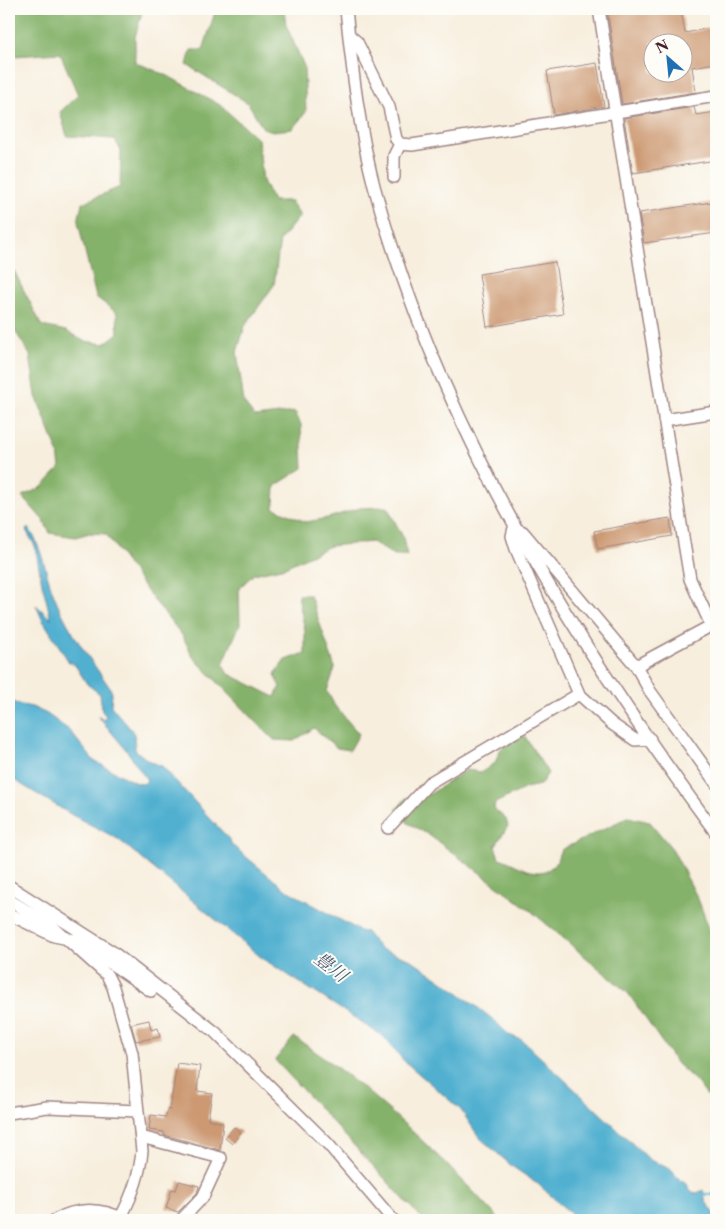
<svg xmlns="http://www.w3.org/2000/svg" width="725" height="1229" font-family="'Libre Caslon Text','Noto Serif JP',serif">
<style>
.forest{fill:#85b26b;stroke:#68684b}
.water{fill:#51b0d0;stroke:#4e687e}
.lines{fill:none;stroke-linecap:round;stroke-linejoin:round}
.stream{stroke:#51b0d0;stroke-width:3}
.building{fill:#cc9972;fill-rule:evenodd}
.minor-casing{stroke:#a08684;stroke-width:14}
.minor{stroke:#fff;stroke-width:11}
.labels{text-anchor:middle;stroke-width:4;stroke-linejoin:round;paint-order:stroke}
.water-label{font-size:18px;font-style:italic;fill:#4d596d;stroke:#fdfcf7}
</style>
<rect width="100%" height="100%" fill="#fdfcf7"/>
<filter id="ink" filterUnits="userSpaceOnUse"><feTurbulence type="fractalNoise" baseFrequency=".02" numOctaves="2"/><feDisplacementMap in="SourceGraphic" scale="10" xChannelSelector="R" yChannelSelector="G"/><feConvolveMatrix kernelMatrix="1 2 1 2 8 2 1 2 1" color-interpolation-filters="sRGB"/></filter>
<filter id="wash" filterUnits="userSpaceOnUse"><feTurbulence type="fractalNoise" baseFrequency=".0096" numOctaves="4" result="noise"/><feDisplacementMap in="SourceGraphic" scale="20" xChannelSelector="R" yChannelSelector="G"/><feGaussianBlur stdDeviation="1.12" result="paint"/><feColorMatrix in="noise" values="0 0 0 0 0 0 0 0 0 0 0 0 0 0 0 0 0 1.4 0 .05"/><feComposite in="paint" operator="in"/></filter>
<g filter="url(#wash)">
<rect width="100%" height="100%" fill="#f7eedd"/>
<path class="forest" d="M9,9H143L135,37V62L168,76L220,105L258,139L263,181L273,201H291L300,216L280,240L274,285L245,326L237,352L244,403L255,417L295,412L301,425L303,468L275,486L274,508L306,522L328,518L360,508L387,507L403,537L407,556H395L372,542L330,546L285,567L254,574L239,588L240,624L223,664L227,673L275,697L280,687L275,674L285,660L305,654V631L298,595H310L335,668L327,691L335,706L359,734L350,750L337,748L314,728L294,741L274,740L193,657L182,635L149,594L106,534L90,533L75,537L50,533L43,520L22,496L41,488L60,468L58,452L36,396L30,355L9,321V261L42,326L66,331L84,341L104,344L118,333L117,313L96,297L78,222L82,203L120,187L121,150L114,139L67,136L60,112L78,95L60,53L14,56L9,53Z
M216,9H284L286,25L304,66L306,112L292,129L273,131L263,128L248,103L187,65L191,50H203Z
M524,735L548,773L540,785L526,788L495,803L494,809L506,819L508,826L495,846L499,858C517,863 538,883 555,864C558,861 558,854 561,850L628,817L650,822L673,850L698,899L716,947V1108L696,1081L677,1064L628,993L530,910L429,835L408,823L396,810L406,798L430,794L466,770L482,772L495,763L500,750L507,742Z
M294,1037C371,1088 438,1153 500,1220H423L275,1060Z"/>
<path class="water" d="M29,528C44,552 45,575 56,600C69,632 91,660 110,688L112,693L111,706L134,733L135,750L149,761L162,766L228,838L233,846L285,889L362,932L365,931L380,949L412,960L454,989L495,1021L509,1035L522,1040L650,1160L670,1169L681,1181L687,1184L690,1191L695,1194L703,1190L706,1202L716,1215V1220H578L538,1184L513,1167L479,1137L461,1110L403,1060L384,1037L262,958L118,839L72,815L9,777V699L17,704L32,707L47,714L69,730L94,761L136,783L144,784L147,780L127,751L98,716L104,721L106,716L102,711L100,694L87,684L75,665L69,662L42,619L36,605L51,619L42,583L35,546L26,530Z"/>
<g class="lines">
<path class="stream" d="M703,1194L716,1195"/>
</g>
<g id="blocks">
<path class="building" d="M607,9H681L685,33L716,27V63L692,67L696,92L622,104ZM652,42H682V72H652Z
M597,63L604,106L554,115L547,71Z
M694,107L696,115L716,112V160L633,173L624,118Z
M712,202L716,233L644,243L639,213Z
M555,262L563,314L487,327L479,274Z
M670,518L672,536L598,549L594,531Z
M149,1020L151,1030L158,1028L160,1037L136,1041L131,1024Z
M177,1063L200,1066L197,1091L212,1093L208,1119L223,1123L220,1150L164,1135V1132L149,1130L151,1115L166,1117L168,1109L170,1110Z
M234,1127L241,1132L232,1144L225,1138Z
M179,1181L199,1186L197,1193L178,1212L166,1208L172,1189L176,1190Z"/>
</g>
</g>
<g filter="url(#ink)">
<use href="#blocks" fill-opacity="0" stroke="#a08684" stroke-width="1"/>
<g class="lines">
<g class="minor-casing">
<path id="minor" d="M346,9C352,68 359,129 374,186C439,425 570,636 716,833
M599,9L684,543L690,579L711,625
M350,36L357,42L389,107L396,139L400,144L394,156V177
M400,144L412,145L716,96
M664,420L716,412
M636,666L716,623
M650,739L635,740L612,724L579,694L516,549L512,536L514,528L523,532L636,666L650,691L716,783
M388,828L429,783L579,694
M9,886L114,953L215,1032L328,1144L393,1220
M9,900L52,926L107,975L113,987L132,1053L142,1151C140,1174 132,1196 121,1217
M9,914L54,936L74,940L84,945L151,991
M9,1113L47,1107L137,1111
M141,1137L221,1158L203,1197L181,1220
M55,1220C79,1206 102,1208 126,1220"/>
</g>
<use href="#minor" class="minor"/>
</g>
</g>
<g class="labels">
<g class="water-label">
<text transform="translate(331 967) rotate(38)" y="6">豊川</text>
</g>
</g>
<rect width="725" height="1229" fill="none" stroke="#fdfcf7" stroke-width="30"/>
<g transform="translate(668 58) rotate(333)"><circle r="24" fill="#fdfcf7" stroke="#b5a4a5"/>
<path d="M0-4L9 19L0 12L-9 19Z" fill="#1f6fb2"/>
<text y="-8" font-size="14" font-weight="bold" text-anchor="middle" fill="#4a1f2b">N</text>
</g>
</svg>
